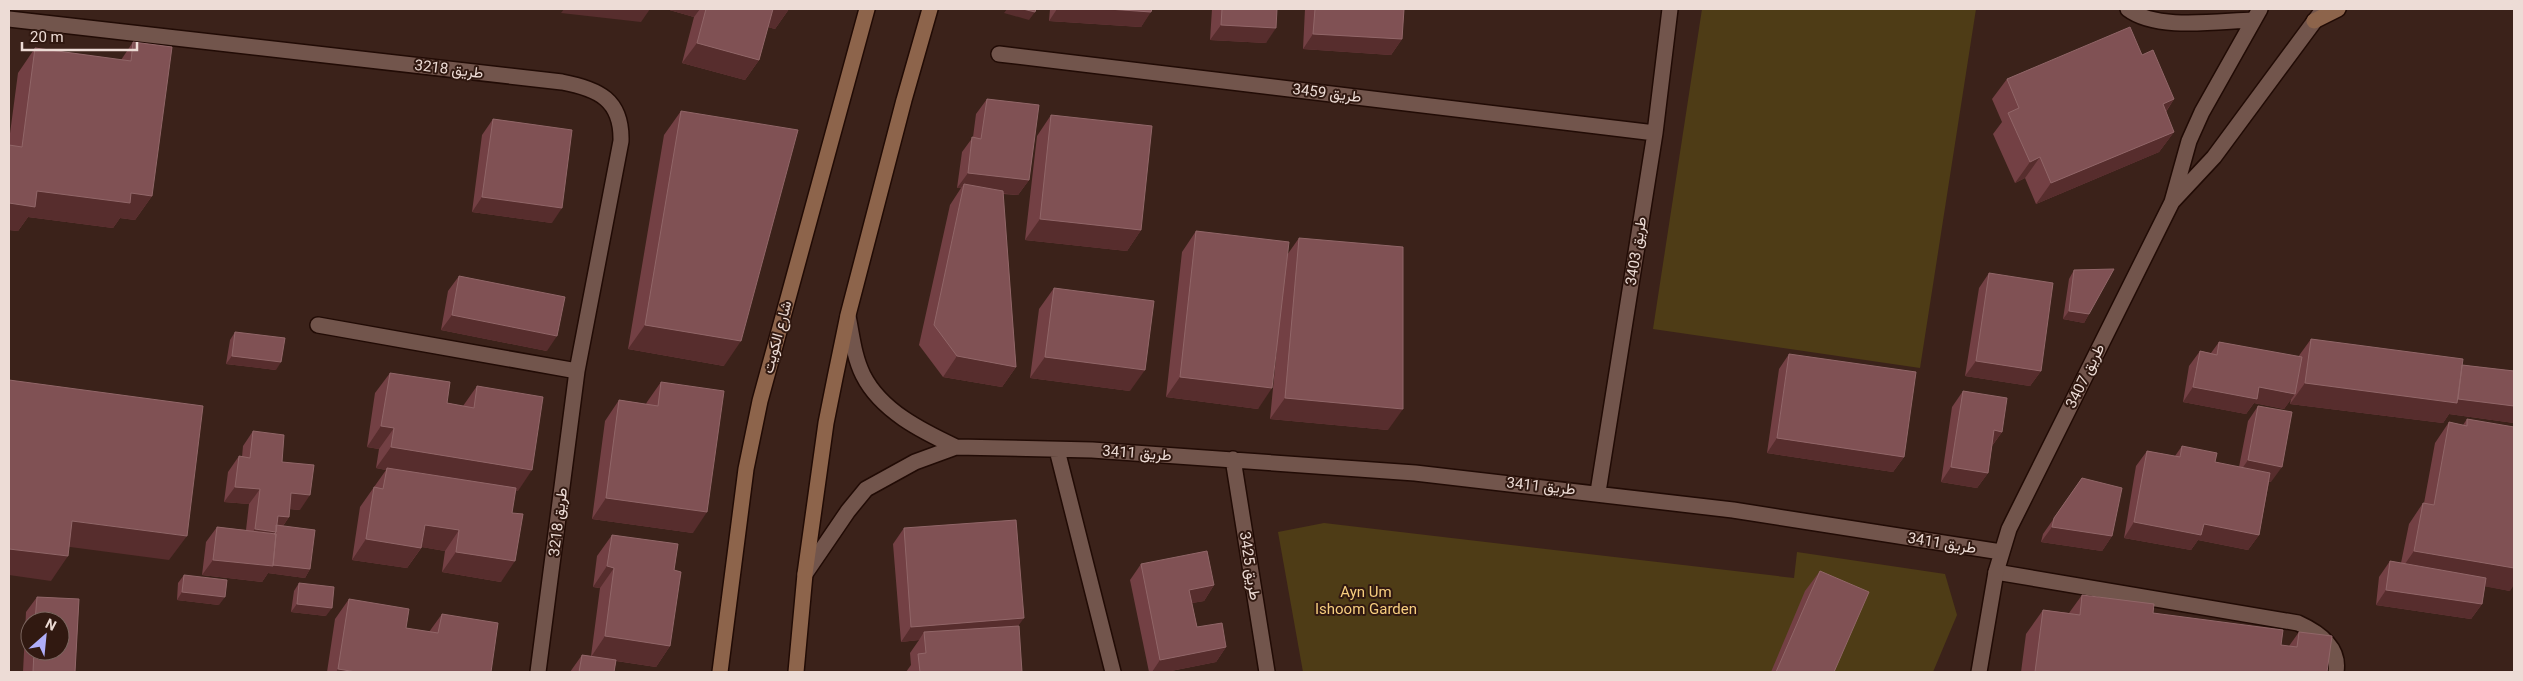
<svg xmlns="http://www.w3.org/2000/svg" width="2523" height="681" font-family="Roboto,Vazirmatn,sans-serif">
<style>
.green{fill:#4e3c16}
.lines{fill:none;stroke-linecap:round;stroke-linejoin:round}
.lane-casing{stroke:#210b05;stroke-width:18}
.street-casing{stroke:#210b05;stroke-width:18}
.secondary-casing{stroke:#210b05;stroke-width:18}
.lane{stroke:#72554c;stroke-width:15}
.street{stroke:#72554c;stroke-width:15}
.secondary{stroke:#8d644b;stroke-width:15}
.wall{fill:#734044;fill-rule:evenodd}
.shaded-wall{fill:#572d2d}
.building{fill:#805154;stroke:#916668}
.labels{text-anchor:middle;stroke-width:4;stroke-linejoin:round;paint-order:stroke}
.street-label{font-size:15px;fill:#eddcd6;stroke:#311911}
.park-label{font-size:15px;fill:#f7ce7f;stroke:#311911}
</style>
<rect width="100%" height="100%" fill="#3b221a"/>
<path class="green" d="M1702,9H1976L1920,368L1653,329Z
M1324,523L1794,578L1797,552L1945,574L1957,615L1933,672H1303L1278,532Z"/>
<g class="lines">
<g class="lane-casing">
<path id="lane" d="M1996,572L2298,623C2318,632 2340,647 2336,672"/>
</g>
<g class="street-casing">
<path id="street" d="M2128,9C2157,31 2218,21 2253,20
M9,19L562,82C599,89 622,100 621,141L577,371L538,672
M999,54L1655,133
M2172,202L2214,157L2322,11
M848,316C852,336 854,357 863,375C881,411 922,431 956,447
M318,325L577,371
M1057,450L1113,672
M1233,459L1267,672
M1598,492L1655,133L1670,9
M805,574L848,511L866,489L915,462L956,447L1092,450L1415,473L1733,510L2001,552
M1979,672L1996,572L2009,529L2172,202L2189,141L2202,112L2260,9"/>
</g>
<g class="secondary-casing">
<path id="secondary" d="M2314,21L2338,9
M720,672L746,469L760,401L867,9
M796,672L805,574L826,423L835,378L848,315L904,100L930,9"/>
</g>
<use href="#lane" class="lane"/>
<use href="#street" class="street"/>
<use href="#secondary" class="secondary"/>
</g>
<path class="wall" d="M666,9H789L775,29L768,27L759,60L745,80L682,63L694,17Z
M1050,9H1152L1141,27L1049,21Z
M1212,9H1277L1266,43L1210,40Z
M1305,9H1404L1402,39L1391,55L1303,49Z
M133,42L152,196L135,220L120,218L113,228L28,217L18,231L9,230V141L18,73L35,48L121,60Z
M2142,55L2174,99L2166,112L2174,132L2159,152L2036,204L2025,178L2015,183L1993,134L2002,122L1992,99L2007,79Z
M987,99L1029,180L1018,195L1003,194L1016,367L1002,387L943,377L919,345L950,205L961,188H957L962,152L973,137L976,114Z
M681,111L724,366L628,349L664,135Z
M1051,115L1141,230L1127,251L1025,240L1037,136Z
M493,119L552,223L472,212L482,135Z
M1196,231L1287,255L1299,238L1388,430L1270,419L1277,347L1258,409L1166,397L1182,252Z
M2074,270L2089,314L2084,323L2063,319L2069,279Z
M1989,273L2041,371L2030,386L1965,376L1979,288Z
M459,276L547,351L441,330L448,291Z
M1054,288L1130,391L1030,378L1039,309Z
M235,332L276,370L226,364L230,340Z
M2311,339L2462,365L2514,371V423L2449,414L2443,423L2290,404L2291,399L2284,409L2254,403L2246,414L2183,402L2189,366L2200,351L2211,353L2219,342L2298,357Z
M1789,354L1904,457L1893,472L1767,453L1779,369Z
M390,373L447,403L463,406L477,386L518,491L515,490L501,582L442,572L445,551L422,547L407,568L352,560L360,507L386,470L376,468L379,449L367,447L375,393Z
M661,382L693,533L592,519L605,421L619,400L646,404L647,402Z
M1963,391L2002,432L1992,446L1988,473L1977,488L1941,482L1952,407Z
M2258,406L2271,482H2269L2259,535L2248,550L2198,540L2191,550L2124,538L2136,466L2147,451L2175,456L2182,446L2215,462L2239,467L2248,421Z
M2467,419L2510,591L2485,586L2482,604L2471,619L2376,605L2379,577L2390,561L2401,563L2409,524L2423,503H2424L2435,443L2449,422L2463,425Z
M253,431L282,462L300,510L289,509V517L283,526L310,569L305,578L268,573L262,582L202,575L206,542L217,527L246,530L249,504L224,502L228,472L239,456L242,457L243,446Z
M2082,478L2112,536L2102,551L2041,542L2043,534Z
M904,528L1018,626L1022,672H906L911,665L910,653L919,640L901,642L893,544Z
M612,535L674,570L670,646L656,667L616,661L614,672H570L582,655L591,656L600,588L593,587L597,556Z
M1141,564L1214,585L1204,601L1192,603L1197,627L1226,647L1216,662L1166,672H1149L1130,580Z
M1820,571L1834,672H1771L1805,591Z
M184,575L219,605L177,600L178,583Z
M299,583L326,616L291,612L294,591Z
M2082,595L2281,645L2289,646L2299,632L2327,672H2021L2026,634L2043,610L2069,613Z
M37,597L79,599L75,672H23L26,612ZM30,621H60V651H30Z
M349,599L406,628L429,632L442,614L491,672H327L335,619Z"/>
<path class="shaded-wall" d="M564,9H650L641,22L561,13Z
M666,9H700L694,17Z
M771,9H789L775,29L760,25Z
M1007,9H1023L1035,12L1029,20L1004,13Z
M1057,9H1108L1151,12L1141,27L1049,21Z
M1221,25L1276,28L1266,43L1210,40Z
M1313,34L1402,39L1391,55L1303,49Z
M697,43L759,60L745,80L682,63Z
M2174,99L2160,120L2163,104Z
M2174,132L2159,152L2036,204L2051,183Z
M2040,157L2025,178L2015,183L2030,162Z
M968,173L1029,180L1018,195L963,189L964,184L961,188H957Z
M37,191L131,193L152,196L135,220L120,218L113,228L28,217L18,231L9,230V203Z
M482,197L562,208L552,223L472,212Z
M1040,219L1141,230L1127,251L1025,240Z
M2069,311L2089,314L2084,323L2063,319Z
M452,315L557,336L547,351L441,330Z
M645,325L741,341L724,366L628,349Z
M232,356L281,362L276,370L226,364Z
M957,356L1016,367L1002,387L943,377Z
M1045,357L1145,370L1130,391L1030,378Z
M1976,361L2041,371L2030,386L1965,376Z
M1180,377L1272,388L1258,409L1166,397Z
M2305,383L2454,398L2514,406V423L2449,414L2443,423L2290,404Z
M2193,387H2259L2295,394L2284,409L2254,403L2246,414L2183,402Z
M1285,398L1403,409L1388,430L1270,419Z
M381,426L394,428L379,449L367,447Z
M1994,430L2002,432L1991,447Z
M1777,438L1904,457L1893,472L1767,453Z
M391,447L532,470L518,491L387,470V468L386,470L376,468Z
M2248,460L2282,467L2271,482L2237,476Z
M1951,467L1988,473L1977,488L1941,482Z
M235,487L260,489L249,504L224,502Z
M291,493L310,495L300,510L281,508Z
M606,498L707,512L693,533L592,519Z
M278,516L289,517L278,533L244,544L255,529Z
M72,521L187,536L169,560L55,545Z
M2134,522L2204,524L2259,535L2248,550L2198,540L2191,550L2124,538Z
M425,525L459,530L445,551L410,545Z
M2052,527L2112,536L2102,551L2041,542Z
M366,539L421,548L407,568L352,560Z
M9,549L68,556L51,581L9,575Z
M2414,551L2514,568V585L2510,591L2400,571Z
M456,552L515,561L501,582L442,572Z
M213,560L270,565L310,569L305,578L268,573L262,582L202,575Z
M607,566L614,568L600,588L593,587Z
M1214,585L1204,601L1179,605L1189,590Z
M2386,590L2482,604L2471,619L2376,605Z
M182,592L225,597L219,605L177,600Z
M297,604L332,608L326,616L291,612Z
M1024,618L1013,633L924,632L919,640L901,642L911,627Z
M605,636L670,646L656,667L591,657Z
M1226,647L1216,662L1166,672H1152L1160,660Z
M338,669L356,672H336Z"/>
<path class="building" d="M706,9H773L759,60L697,43Z
M1023,9H1036L1035,12Z
M1108,9H1152L1151,12Z
M1222,9H1277L1276,28L1221,25Z
M1315,9H1404L1402,39L1313,34Z
M2130,27L2142,55L2153,50L2174,99L2163,104L2174,132L2051,183L2040,157L2030,162L2008,113L2019,108L2007,79Z
M133,42L172,47L152,196L131,193L130,203L37,191L35,207L9,203V145L22,147L35,48L131,61Z
M987,99L1039,105L1029,180L968,173L972,137L981,139Z
M681,111L798,130L741,341L645,325Z
M1051,115L1152,126L1141,230L1040,219Z
M493,119L572,130L562,208L482,197Z
M964,184L1003,191L1016,367L957,356L934,325Z
M1196,231L1289,242L1272,388L1180,377Z
M1299,238L1403,247V409L1285,398Z
M2114,269L2089,314L2069,311L2074,270Z
M1989,273L2053,283L2041,371L1976,361Z
M459,276L565,297L557,336L452,315Z
M1054,288L1154,301L1145,370L1045,357Z
M235,332L285,338L281,362L232,356Z
M2311,339L2463,359L2457,403L2305,383Z
M2219,342L2302,357L2295,394L2259,387L2257,399L2193,387L2200,351L2217,355Z
M1789,354L1916,372L1904,457L1777,438Z
M2462,365L2514,371V406L2458,399Z
M390,373L450,382L447,403L474,408L477,386L543,397L532,470L391,447L394,428L381,426Z
M9,380L203,406L187,536L72,521L68,556L9,549Z
M661,382L724,391L707,512L606,498L619,400L658,406Z
M1963,391L2007,398L2002,432L1994,430L1988,473L1951,467Z
M2258,406L2292,412L2282,467L2248,460Z
M2467,419L2514,427V568L2414,551L2423,503L2434,505L2449,422L2467,426Z
M253,431L284,435L282,462L314,465L310,495L291,493L289,517L278,516L276,532L255,529L260,489L235,487L239,456L250,458Z
M2182,446L2217,453L2215,462L2270,473L2259,535L2204,524L2201,535L2134,522L2147,451L2180,457Z
M387,468L516,488L512,513L523,514L515,561L456,552L459,530L425,525L421,548L366,539L374,487L383,489Z
M2082,478L2122,488L2112,536L2052,527L2054,518Z
M1016,520L1024,618L911,627L904,528Z
M276,525L315,530L310,569L273,565L276,534H274L276,532Z
M217,527L276,534L273,566L213,560Z
M612,535L678,544L674,570L681,572L670,646L605,636L614,568L607,566Z
M1207,551L1214,585L1189,590L1197,627L1222,623L1226,647L1160,660L1141,564Z
M2390,561L2486,578L2482,604L2386,590Z
M1820,571L1869,592L1834,672H1776Z
M184,575L227,580L225,597L182,592Z
M299,583L334,587L332,608L297,604Z
M2082,595L2154,604L2153,613L2283,630L2281,645L2297,647L2299,632L2332,636L2327,672H2035L2043,610L2080,615Z
M37,597L79,599L75,672H33L34,651H60V621H35Z
M349,599L409,609L406,628L438,633L442,614L498,623L491,672H356L338,669Z
M1019,626L1022,672H920L918,654L926,653L924,632Z
M582,655L616,660L614,672H579Z"/>
<g class="labels">
<g class="street-label">
<text transform="translate(449 69) rotate(7)" y="5">طريق 3218</text>
<text transform="translate(1327 93) rotate(7)" y="5">طريق 3459</text>
<text transform="translate(1636 251) rotate(-81)" y="5">طريق 3403</text>
<text transform="translate(777 337) rotate(-75)" y="5">شارع الكويت</text>
<text transform="translate(2085 376) rotate(-64)" y="5">طريق 3407</text>
<text transform="translate(1137 453) rotate(4)" y="5">طريق 3411</text>
<text transform="translate(1541 486) rotate(6)" y="5">طريق 3411</text>
<text transform="translate(558 522) rotate(-83)" y="5">طريق 3218</text>
<text transform="translate(1942 543) rotate(9)" y="5">طريق 3411</text>
<text transform="translate(1250 566) rotate(81)" y="5">طريق 3425</text>
</g>
<g class="park-label">
<text x="1366" y="597">Ayn Um<tspan x="1366" dy="17">Ishoom Garden</tspan></text>
</g>
</g>
<rect width="2523" height="681" fill="none" stroke="#eddcd6" stroke-width="20"/>
<g transform="translate(45 636) rotate(27)"><circle r="24" fill="#311911" stroke="#7c6760"/>
<path d="M0-4L9 19L0 12L-9 19Z" fill="#afaefa"/>
<text y="-8" font-size="14" font-weight="bold" text-anchor="middle" fill="#eddcd6">N</text>
</g>
<path d="M22 42v8h115v-8" fill="none" stroke="#eddcd6" stroke-width="2.5"/>
<text x="30" y="42" font-size="15" fill="#eddcd6" stroke="#311911" stroke-width="4" paint-order="stroke">20 m</text>
</svg>
